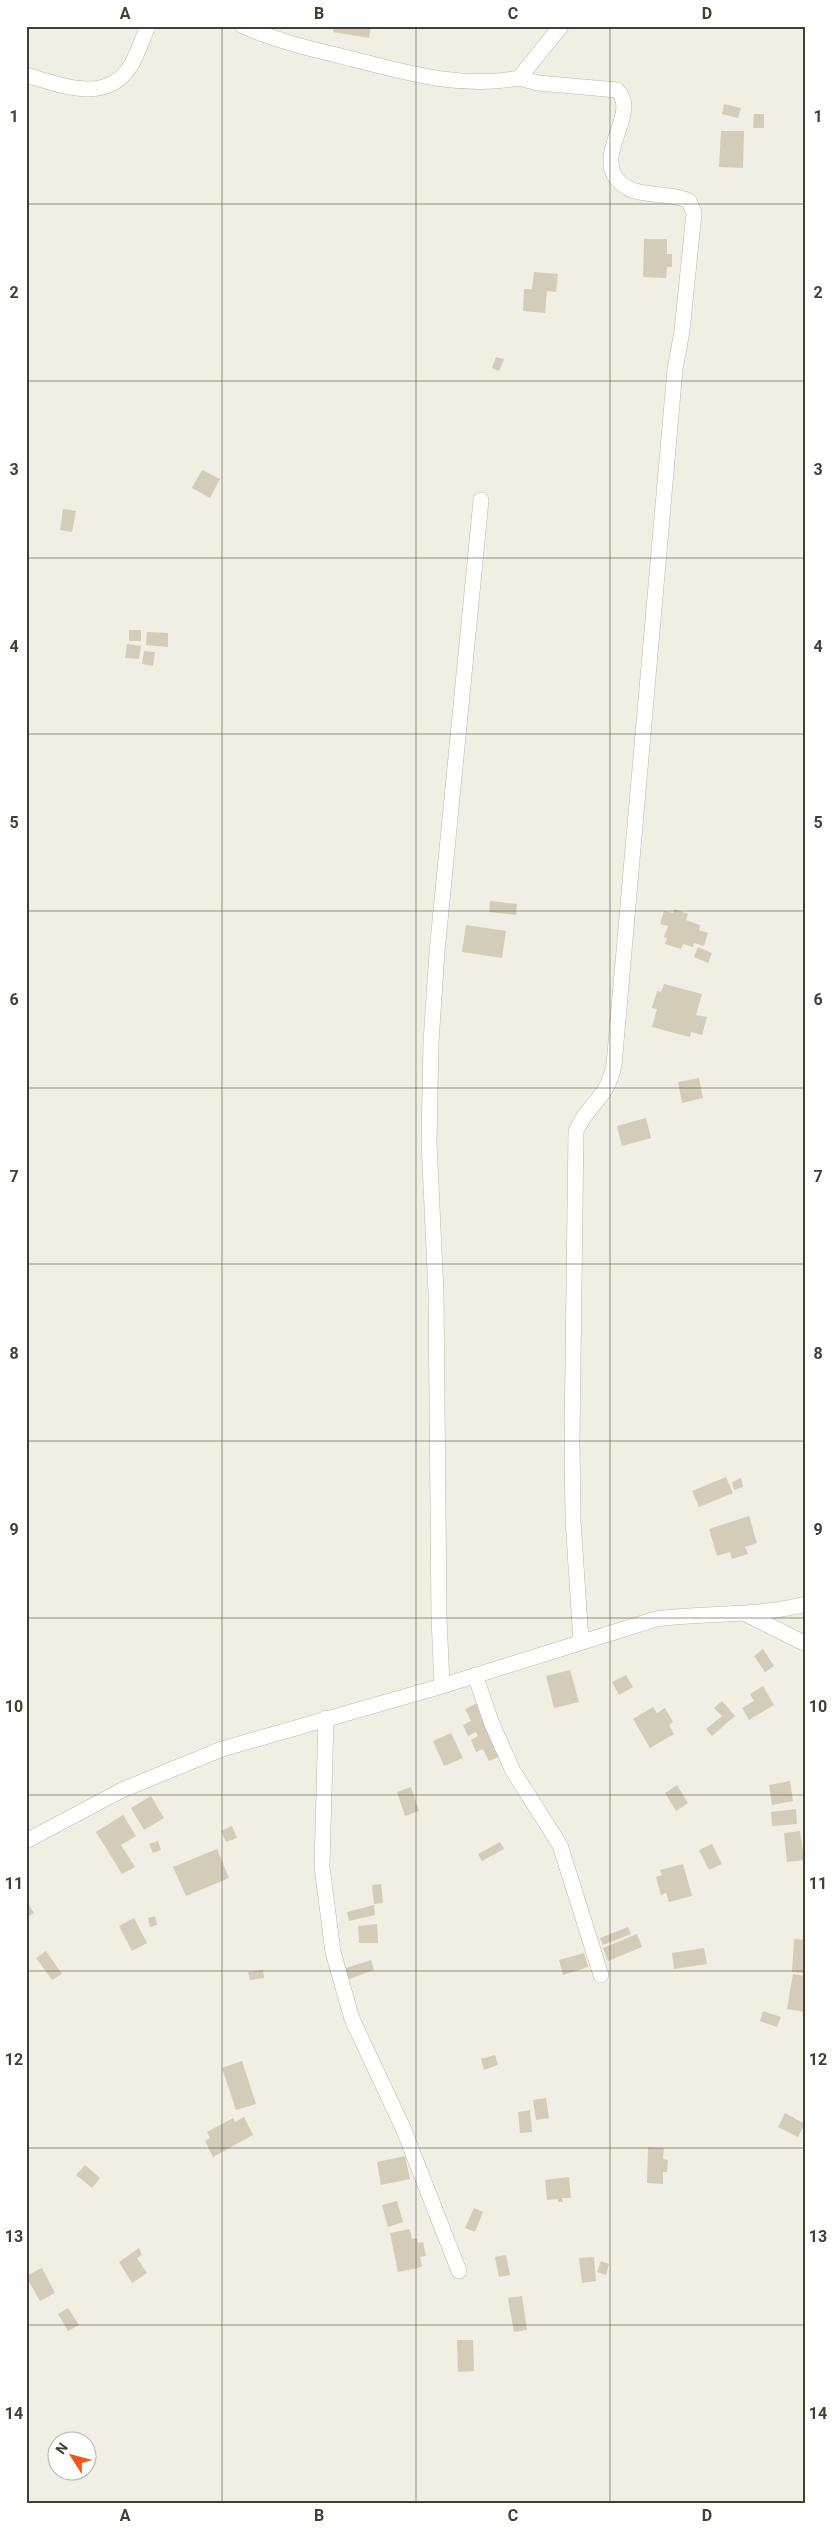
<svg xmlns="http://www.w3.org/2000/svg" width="832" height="2529" font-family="Roboto,sans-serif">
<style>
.building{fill:#d2ccb9}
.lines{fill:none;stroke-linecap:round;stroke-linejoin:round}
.street-casing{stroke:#bcb7a6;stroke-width:16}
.street{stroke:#fff;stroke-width:15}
.grid{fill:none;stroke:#423f33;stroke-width:1;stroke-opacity:0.55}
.neatline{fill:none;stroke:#423f33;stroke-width:2}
.grid-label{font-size:16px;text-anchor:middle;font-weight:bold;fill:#423f33}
</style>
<rect width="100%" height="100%" fill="#f1efe3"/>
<path class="building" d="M334,26H371L369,38L333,32Z
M724,104L741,108L738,118L722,114Z
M754,114H764V128H753Z
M721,131H744L743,168L719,167Z
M644,239H667V254H672V267H667L666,278L643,277Z
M534,272L558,274L556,292L547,291L545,313L523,311L524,289H532Z
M496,357L504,359L499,371L492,368Z
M202,470L220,479L210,498L192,488Z
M63,509L76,511L72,532L60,530Z
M129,630H141V641H129Z
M147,632L168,633V647L146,645Z
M127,644L141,646L139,659L125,658Z
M144,651L155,652L153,666L142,664Z
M490,901L517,904L516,915L489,912Z
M674,909L688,914L686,920L700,925L699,930L708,933L704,946L694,943L693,947L683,944L681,949L665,944L667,938L664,937L668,926L660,924L664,911L673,913Z
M466,925L506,931L502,958L462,952Z
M698,947L712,953L708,963L694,957Z
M664,984L702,994L696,1015L707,1017L702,1035L691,1032L690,1037L652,1027L657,1009L652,1008L657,991L661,992Z
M699,1078L703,1098L682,1103L678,1082Z
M646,1118L651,1138L622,1146L617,1126Z
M726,1477L733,1493L699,1507L692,1491Z
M741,1478L743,1487L734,1490L732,1482Z
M749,1516L757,1543L745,1547L748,1554L732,1559L730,1552L717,1556L709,1529Z
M763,1649L774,1666L765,1672L754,1656Z
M570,1670L579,1702L554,1708L546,1676Z
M626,1675L633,1687L619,1695L612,1682Z
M763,1686L774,1705L749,1720L742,1708L754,1701L750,1694Z
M722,1701L735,1716L712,1736L706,1729L722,1716L714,1708Z
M477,1703L501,1756L489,1761L483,1749L476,1752L471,1740L478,1736L476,1732L468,1736L463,1725L471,1721L465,1709Z
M653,1707L657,1713L665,1708L673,1722L669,1725L674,1734L650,1748L633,1719Z
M451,1733L463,1758L444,1766L433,1741Z
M790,1781L793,1801L772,1805L769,1785Z
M677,1785L688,1803L676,1811L665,1793Z
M411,1787L419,1811L405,1816L397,1792Z
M151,1796L164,1818L144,1830L131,1808Z
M796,1809L797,1824L772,1826L771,1812Z
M123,1815L136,1836L121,1845L135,1867L122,1874L96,1832Z
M232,1826L237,1838L226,1842L221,1831Z
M800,1831L804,1860L787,1862L784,1833Z
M158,1841L161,1850L153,1853L149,1844Z
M500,1842L504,1849L482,1861L478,1854Z
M712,1844L722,1864L709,1870L699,1850Z
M217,1849L229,1878L186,1896L173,1867Z
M683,1864L692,1896L669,1902L666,1893L661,1895L656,1877L662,1875L660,1870Z
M381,1884L383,1903L374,1904L372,1885Z
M26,1900L34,1913L26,1918Z
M374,1905L375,1915L349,1921L347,1912Z
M155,1916L157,1925L150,1927L148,1918Z
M134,1918L147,1943L132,1951L119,1926Z
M377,1924L378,1943H359L358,1926Z
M628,1927L631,1934L603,1945L600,1938Z
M637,1934L642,1947L608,1961L603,1948Z
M794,1939L806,1940L803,1973L792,1972Z
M704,1948L707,1964L674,1969L672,1953Z
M46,1951L62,1974L52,1980L36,1958Z
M584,1953L588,1967L563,1975L559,1960Z
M371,1960L374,1970L347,1980L343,1969Z
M263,1970L264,1978L250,1980L248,1972Z
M793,1974L806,1976V2012L787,2009Z
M763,2011L781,2017L777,2027L760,2021Z
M495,2055L498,2065L484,2070L481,2059Z
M242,2061L256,2104L236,2110L222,2068Z
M546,2098L549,2118L536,2120L533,2100Z
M530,2110L532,2132L520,2133L518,2112Z
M785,2113L805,2124L798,2137L778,2127Z
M244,2117L253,2135L213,2157L205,2141L210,2138L207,2132L233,2118L235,2122Z
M648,2147L664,2148L663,2159L668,2160L667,2172H663V2184L647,2183Z
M405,2156L410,2179L381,2185L377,2162Z
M85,2165L100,2178L92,2188L76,2175Z
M569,2177L571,2198H562L563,2202H558V2199L547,2200L545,2180Z
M397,2201L403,2222L388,2227L382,2205Z
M474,2208L483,2212L475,2232L465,2228Z
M410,2229L412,2239L417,2238L418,2243L423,2242L426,2256L420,2257L422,2266L418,2268L398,2272L390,2233Z
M139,2248L142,2255L137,2258L147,2273L132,2283L119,2262Z
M506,2255L510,2275L499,2277L495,2257Z
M594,2257L596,2281L582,2283L579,2258Z
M601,2261L609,2264L606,2275L597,2272Z
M42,2268L55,2293L40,2301L26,2276Z
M522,2296L527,2330L514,2332L508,2298Z
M68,2308L79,2325L68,2331L58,2314Z
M457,2340H473L474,2371L458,2372Z"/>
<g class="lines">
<g class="street-casing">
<path id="street" d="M243,26C279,42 315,50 353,59C408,73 461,89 519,78L561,26
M26,75C61,85 107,105 131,65C138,54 142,39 148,26
M519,78L538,83L617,90C639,110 600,148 614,175C629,201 666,190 689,201L694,213L682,331L675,369L614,1065C607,1100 589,1102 576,1131L572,1439L573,1520L581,1641
M744,1613L806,1644
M475,1675L492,1724L513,1771L560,1845L601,1975
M442,1686L439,1617L436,1293L429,1142L431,1042L437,952L481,500
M326,1718L322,1867L333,1952L352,2019L403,2128L459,2271
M26,1841L122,1790L222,1749L442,1686L656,1619C706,1612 757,1617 806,1604"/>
</g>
<use href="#street" class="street"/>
</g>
<path class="grid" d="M222,26V2503M416,26V2503M610,26V2503M26,204H806M26,381H806M26,558H806M26,734H806M26,911H806M26,1088H806M26,1264H806M26,1441H806M26,1618H806M26,1795H806M26,1971H806M26,2148H806M26,2325H806"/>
<rect width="832" height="2529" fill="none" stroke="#ffffff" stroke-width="55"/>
<g transform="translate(72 2456) rotate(306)"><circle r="24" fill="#ffffff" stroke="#b3b2ad"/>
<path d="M0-4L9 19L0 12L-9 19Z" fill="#f55616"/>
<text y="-8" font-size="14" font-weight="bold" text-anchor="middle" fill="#423f33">N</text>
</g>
<rect x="28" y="28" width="776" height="2474" class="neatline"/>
<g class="grid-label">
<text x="125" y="19">A</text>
<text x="319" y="19">B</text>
<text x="513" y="19">C</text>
<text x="707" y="19">D</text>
<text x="14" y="122">1</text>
<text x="818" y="122">1</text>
<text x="14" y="298">2</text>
<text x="818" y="298">2</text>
<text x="14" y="475">3</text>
<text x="818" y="475">3</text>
<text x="14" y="652">4</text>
<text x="818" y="652">4</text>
<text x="14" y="828">5</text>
<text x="818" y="828">5</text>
<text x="14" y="1005">6</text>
<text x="818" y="1005">6</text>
<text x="14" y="1182">7</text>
<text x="818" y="1182">7</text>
<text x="14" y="1359">8</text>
<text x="818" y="1359">8</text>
<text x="14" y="1535">9</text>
<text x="818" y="1535">9</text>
<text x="14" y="1712">10</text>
<text x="818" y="1712">10</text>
<text x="14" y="1889">11</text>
<text x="818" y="1889">11</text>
<text x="14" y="2065">12</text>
<text x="818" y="2065">12</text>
<text x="14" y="2242">13</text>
<text x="818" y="2242">13</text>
<text x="14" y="2419">14</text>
<text x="818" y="2419">14</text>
<text x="125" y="2521">A</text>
<text x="319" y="2521">B</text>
<text x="513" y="2521">C</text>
<text x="707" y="2521">D</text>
</g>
</svg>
